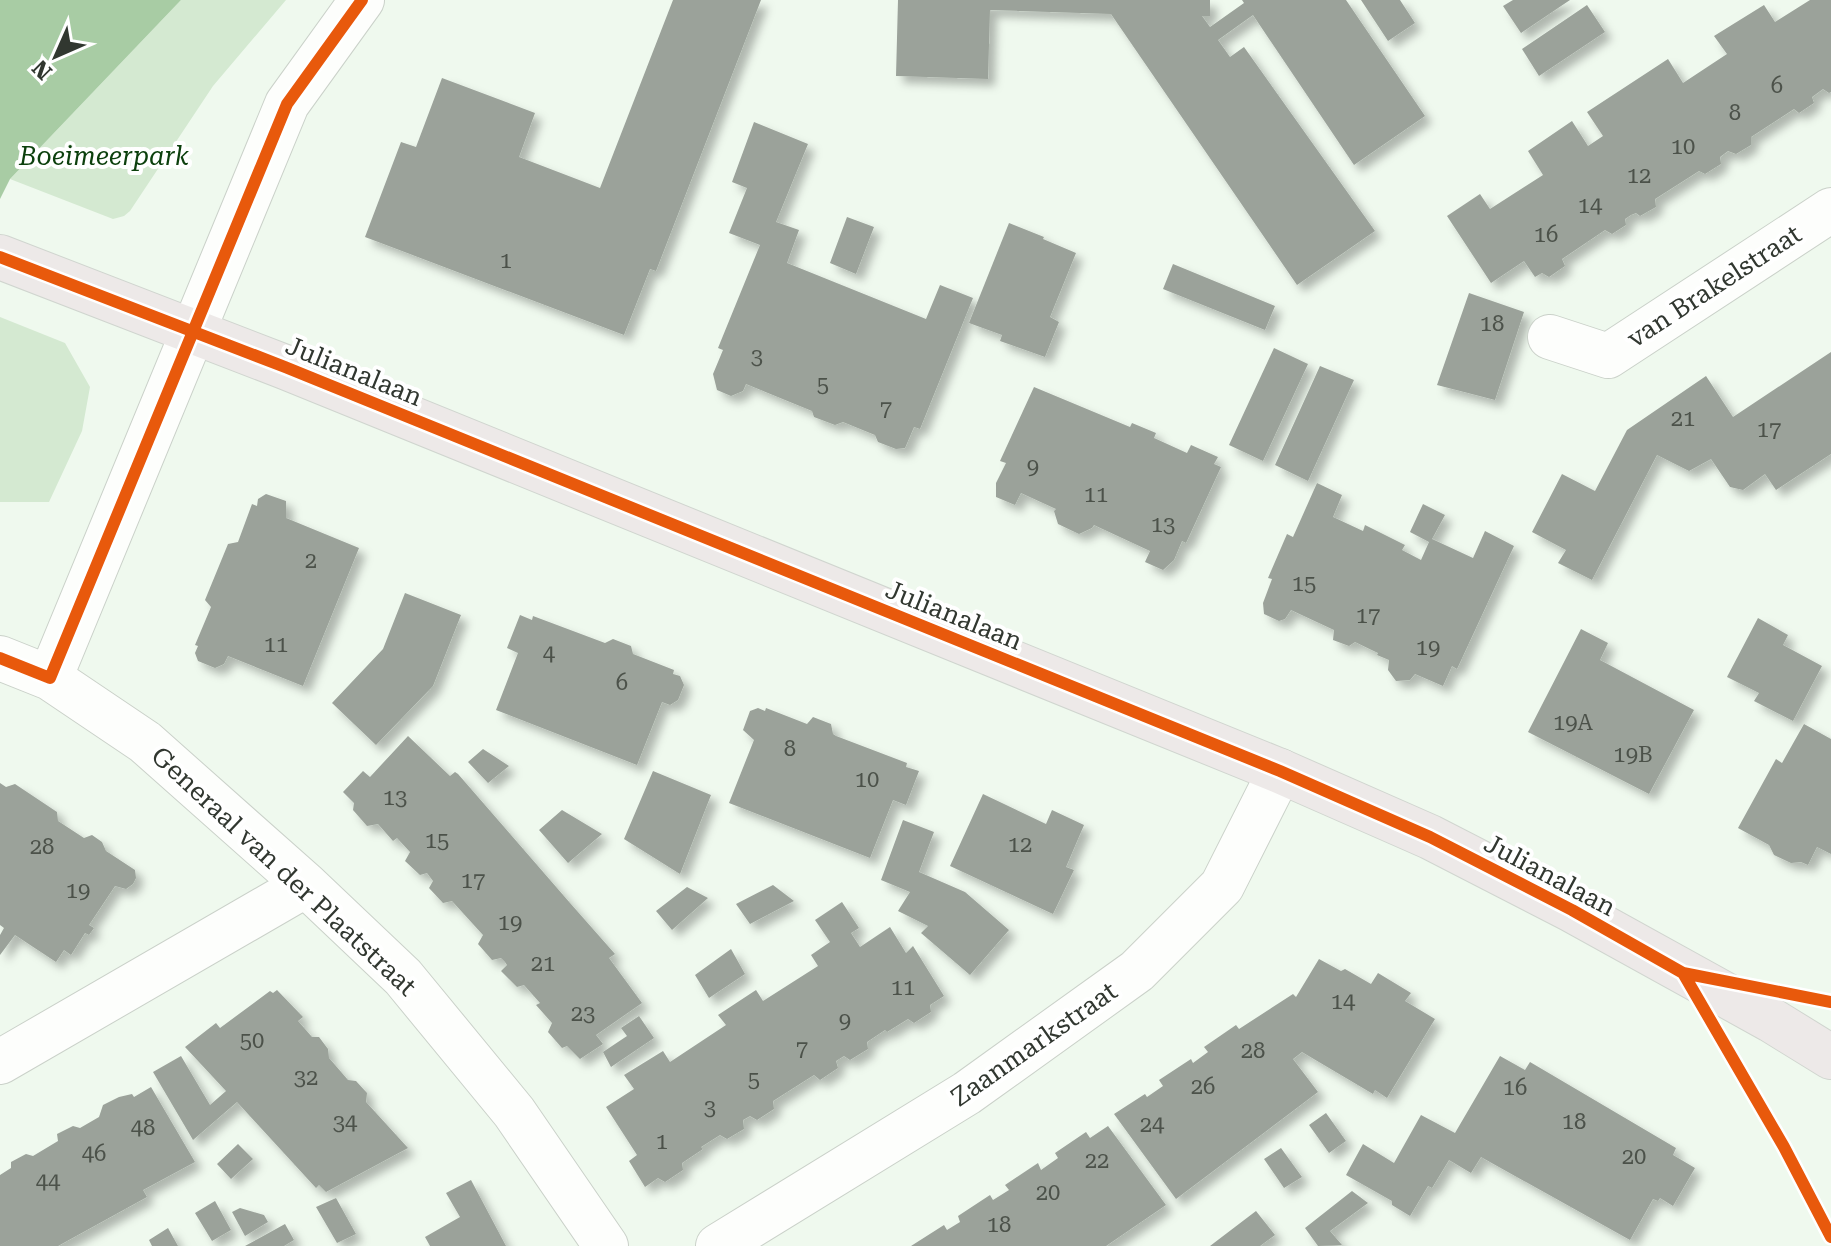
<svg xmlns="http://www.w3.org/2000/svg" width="1831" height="1246" font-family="'Roboto Serif',serif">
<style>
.green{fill:#d4e9d1}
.water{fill:#a8cca4}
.building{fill:#9ba29a;filter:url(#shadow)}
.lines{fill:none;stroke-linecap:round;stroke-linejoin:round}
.minor-casing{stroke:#cad1c9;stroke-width:46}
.major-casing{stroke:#d0d5cf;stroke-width:46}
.minor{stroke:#fdfefc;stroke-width:44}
.major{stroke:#ede9e8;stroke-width:44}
.cycleway-casing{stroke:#fff;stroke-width:17}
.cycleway{stroke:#e8590c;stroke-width:12}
.labels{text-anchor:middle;stroke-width:8;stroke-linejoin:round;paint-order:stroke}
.number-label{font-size:22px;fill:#4c524a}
.park-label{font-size:26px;font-style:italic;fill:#0c400d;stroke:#fff}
.street-label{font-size:26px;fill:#313730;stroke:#fff}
</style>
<defs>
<filter id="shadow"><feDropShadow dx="7" dy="7" stdDeviation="4" flood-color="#0004"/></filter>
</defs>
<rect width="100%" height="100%" fill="#eff9ee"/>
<path class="green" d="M181,0H286L213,86L130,211L124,216L113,219L10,179Z
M0,317L65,343L90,387L82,431L49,502H0Z"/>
<path class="water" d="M0,0H181L10,179L0,199Z"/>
<path class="building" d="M673,0H761L656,271L650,269L624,335L365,237L401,142L416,147L442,78L535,113L519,157L600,188Z
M898,0H1210V16H1202L1210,27L1244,3L1242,0H1346L1425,116L1354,165L1253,15L1218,40L1230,57L1244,47L1375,231L1297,285L1111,14L990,10L988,79L896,76Z
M1361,0H1400L1415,23L1388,41Z
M1513,0H1570L1521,33L1503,6Z
M1810,0H1831V92L1829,93L1823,89L1812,97L1814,103L1799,113L1794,109L1751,137V145L1736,154L1728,151L1720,157L1721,164L1705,174L1699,171L1655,199L1656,207L1640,216L1636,213L1631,215L1625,219L1626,225L1612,234L1605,230L1562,259L1565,266L1549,277L1542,273L1535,277L1524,261L1491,283L1447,216L1480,194L1490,209L1543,175L1528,151L1572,121L1588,146L1603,136L1587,112L1668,59L1683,83L1727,54L1714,36L1764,5L1775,22Z
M1587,5L1605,32L1539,76L1522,49Z
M754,122L808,144L776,222L799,230L787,263L926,319L940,285L973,298L920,429L914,427L905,448L896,449L878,442L875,435L843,422L835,425L814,417L812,411L746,384L743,391L731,396L717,390L713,374L723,350L718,348L760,245L729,233L747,188L732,182Z
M847,217L874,227L856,274L830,263Z
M1009,223L1044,237L1043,239L1076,253L1050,317L1059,322L1045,357L1000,341L1002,335L969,323Z
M1173,264L1275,306L1265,330L1163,289Z
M1469,293L1524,312L1495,400L1437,385Z
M1274,348L1308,364L1263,461L1229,445Z
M1831,352V454L1776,490L1765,474L1743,490L1730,487L1711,459L1689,471L1657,455L1592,580L1558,563L1566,550L1532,532L1562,474L1595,491L1627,430L1706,376L1733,417Z
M1320,366L1354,380L1308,481L1275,465Z
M1034,387L1130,427L1132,423L1156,433L1154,438L1187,453L1191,445L1218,457L1214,464L1221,467L1186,543L1182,541L1174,560L1163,570L1145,562L1150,551L1094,525L1092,528L1079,534L1058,524L1054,511L1056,509L1021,493L1015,505L996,497V483L1006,463L1000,461Z
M1317,483L1342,495L1333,517L1363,531L1365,525L1405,545L1402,550L1421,560L1429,542L1410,532L1423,504L1445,515L1432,539L1473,558L1485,531L1514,546L1457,669L1452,666L1443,686L1415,674L1410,680L1396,681L1388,670L1389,660L1377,655L1378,653L1355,642L1349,646L1333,640L1334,630L1291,610L1285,619L1279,621L1264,614L1263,603L1272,579L1268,578L1287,534L1293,537Z
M266,494L286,501V518L359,548L303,686L228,656L224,664L215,668L198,661L195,653L198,646L195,645L211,607L205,600L228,544L238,542L252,504L257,506L258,499Z
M405,593L461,615L433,686L376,745L332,703L383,649Z
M520,615L532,620L533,616L605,643L613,639L631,646L633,654L674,670L673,674L680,676L684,685L678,700L670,705L662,702L637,765L496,710L518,653L507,648Z
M1758,618L1788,635L1783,645L1822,666L1793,721L1754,701L1759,693L1727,677Z
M1581,629L1608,643L1600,660L1694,710L1649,794L1528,732Z
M758,708L765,711L766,708L807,724L813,717L831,724L833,734L836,736L907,763L906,767L919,771L906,805L893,800L870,858L729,803L754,740L743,730L750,711Z
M1804,724L1831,739V854L1817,847L1808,865L1801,862L1791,863L1774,855L1769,845L1738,828L1776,759L1782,763Z
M408,736L450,776L455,772L458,774L570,903L615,954L609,958L642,1003L596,1035L603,1044L580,1059L567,1046L562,1048L548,1032L552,1023L536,1005L540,1003L524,985L517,987L501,971L507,965L505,962L501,958L492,960L478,944L483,935L452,901L443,903L429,888L433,881L427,873L420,875L405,861L410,852L397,838L393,841L378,824L367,826L353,810L354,803L343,792L363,771L370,777Z
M483,749L509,766L488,783L468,762Z
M653,771L711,795L680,874L624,839Z
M0,783L6,787L15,784L57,812L58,821L84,838L92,835L102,842L106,851L135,870L136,878L133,884L126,889L115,886L89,925L94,928L89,935L85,933L71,955L64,950L56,962L15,935L0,955V935L4,928L0,925Z
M983,794L1046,824L1052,810L1084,825L1066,867L1074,870L1053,914L950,866Z
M562,810L602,834L568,863L539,830Z
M903,820L934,832L919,872L965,892L1009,930L970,975L921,933L928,926L898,911L910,892L881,880Z
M773,885L794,901L750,924L736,904Z
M687,887L708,898L672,930L656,911Z
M842,902L859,928L851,933L860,947L890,927L906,953L913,946L944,996L930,1005L931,1012L914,1023L908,1019L887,1032L885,1030L867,1042L868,1049L850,1060L844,1056L836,1061L838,1068L820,1080L814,1075L773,1101L774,1109L757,1120L750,1116L743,1120L744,1129L727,1139L720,1135L701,1147L703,1149L682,1163L683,1170L665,1182L658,1178L645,1187L629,1161L637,1155L606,1107L634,1089L624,1075L663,1051L670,1062L726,1025L718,1015L756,990L763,1001L818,966L811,955L830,942L815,920Z
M731,949L745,974L709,998L695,975Z
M1319,959L1341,971L1345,969L1371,984L1378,973L1411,993L1405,1001L1435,1019L1387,1098L1375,1090L1373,1094L1302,1052L1293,1059L1318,1092L1176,1199L1114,1114L1145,1094L1147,1097L1163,1086L1159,1080L1191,1059L1193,1063L1208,1052L1204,1047L1236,1025L1239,1029L1293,994L1296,997Z
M277,990L303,1017L298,1021L312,1037H319L328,1049L329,1058L348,1080L356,1081L367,1093L366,1102L408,1148L326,1192L319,1185L316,1188L237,1102L193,1140L153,1072L181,1056L210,1105L226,1091L185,1047L216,1023L220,1028L270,991L273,993Z
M639,1016L654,1038L611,1067L603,1052L627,1036L621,1028Z
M1500,1056L1525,1070L1530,1062L1676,1148L1673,1155L1695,1168L1673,1206L1660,1198L1658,1201L1653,1199L1630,1240L1481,1157L1471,1173L1449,1160L1432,1188L1428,1186L1410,1216L1392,1205V1201L1346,1175L1363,1144L1394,1163L1421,1115L1455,1133Z
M151,1087L195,1162L143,1190L147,1197L58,1246H0V1175L11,1168V1162L26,1154L33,1156L58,1141L57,1134L73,1126L80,1128L99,1117L103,1105L119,1097L132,1094L134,1097Z
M1326,1113L1346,1141L1329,1153L1309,1125Z
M1108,1126L1166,1205L1106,1246H911L944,1225L947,1230L960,1222L958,1216L990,1195L993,1200L1009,1190L1005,1185L1038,1163L1041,1170L1058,1158L1055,1153L1086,1132L1090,1138Z
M238,1144L253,1159L231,1179L217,1164Z
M1281,1148L1302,1177L1284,1188L1264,1159Z
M471,1180L506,1246H430L425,1237L460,1217L446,1193Z
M1352,1191L1368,1203L1330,1231L1342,1245L1318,1246L1305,1228Z
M336,1198L356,1234L337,1243L316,1207Z
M215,1201L231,1230L212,1241L195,1213Z
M240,1208L264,1215L268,1222L245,1236L232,1212Z
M1256,1211L1275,1235L1260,1246H1210Z
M285,1224L294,1240L284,1246H245Z
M168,1228L178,1246H152L149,1240Z"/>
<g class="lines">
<g class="minor-casing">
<path id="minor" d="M1550,337L1608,356L1831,210
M0,658L50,678L287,104L362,0
M50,678L145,742L306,885L403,977L514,1112L606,1246
M0,1062L306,885
M718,1246L967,1093L1137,971L1222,886L1280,771"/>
</g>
<g class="major-casing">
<path id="major" d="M0,257L285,367L1280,771L1430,837L1572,910L1771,1020L1831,1057"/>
</g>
<use href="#minor" class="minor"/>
<use href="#major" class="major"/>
<g class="cycleway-casing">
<path id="cycleway" d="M0,257L285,367L1280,771L1430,837L1572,910L1683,973L1831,1002
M0,658L50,678L287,104L362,0
M1683,973L1784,1147L1831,1237"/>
</g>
<use href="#cycleway" class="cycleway"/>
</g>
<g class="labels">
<g class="number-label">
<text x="1777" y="93">6</text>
<text x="1735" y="120">8</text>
<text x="1683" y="154">10</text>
<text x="1639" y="183">12</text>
<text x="1590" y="213">14</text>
<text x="1546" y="242">16</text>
<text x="506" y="268">1</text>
<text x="1492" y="331">18</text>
<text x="757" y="364">3</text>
<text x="823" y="392">5</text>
<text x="886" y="416">7</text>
<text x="1683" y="426">21</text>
<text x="1769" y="437">17</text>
<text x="1033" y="474">9</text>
<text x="1096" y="502">11</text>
<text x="1163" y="532">13</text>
<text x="311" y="568">2</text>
<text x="1304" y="591">15</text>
<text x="1368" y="623">17</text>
<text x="276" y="652">11</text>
<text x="1428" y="655">19</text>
<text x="549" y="661">4</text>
<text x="622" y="690">6</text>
<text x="1573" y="730">19A</text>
<text x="790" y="756">8</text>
<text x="1633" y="762">19B</text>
<text x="867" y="787">10</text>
<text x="395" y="805">13</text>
<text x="437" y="848">15</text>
<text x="1020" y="852">12</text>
<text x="42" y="854">28</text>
<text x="473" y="888">17</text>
<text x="78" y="898">19</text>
<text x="510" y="930">19</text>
<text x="543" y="971">21</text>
<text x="903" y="995">11</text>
<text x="1343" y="1009">14</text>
<text x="583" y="1021">23</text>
<text x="845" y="1028">9</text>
<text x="252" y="1048">50</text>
<text x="802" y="1056">7</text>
<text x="1253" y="1058">28</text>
<text x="306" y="1085">32</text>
<text x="754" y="1087">5</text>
<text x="1203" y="1094">26</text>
<text x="1515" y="1095">16</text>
<text x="710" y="1115">3</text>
<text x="1574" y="1129">18</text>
<text x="345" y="1130">34</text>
<text x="1152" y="1132">24</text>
<text x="143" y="1135">48</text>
<text x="662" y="1149">1</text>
<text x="94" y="1161">46</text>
<text x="1634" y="1164">20</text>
<text x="1097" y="1168">22</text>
<text x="48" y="1189">44</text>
<text x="1048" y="1200">20</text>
<text x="999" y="1232">18</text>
</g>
<g class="park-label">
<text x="104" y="165">Boeimeerpark</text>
</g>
<g class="street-label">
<text transform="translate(1714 286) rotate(-33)" y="9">van Brakelstraat</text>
<text transform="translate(354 371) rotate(22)" y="9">Julianalaan</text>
<text transform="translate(954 615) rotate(22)" y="9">Julianalaan</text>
<text transform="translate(284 871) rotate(43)" y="9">Generaal van der Plaatstraat</text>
<text transform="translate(1550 875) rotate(28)" y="9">Julianalaan</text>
<text transform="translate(1034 1044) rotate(-35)" y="9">Zaanmarkstraat</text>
</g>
</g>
<g transform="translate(56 56) rotate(225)" stroke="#ffffff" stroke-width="6" paint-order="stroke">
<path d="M0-6L14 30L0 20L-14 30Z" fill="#313730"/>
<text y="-12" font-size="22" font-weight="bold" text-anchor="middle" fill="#313730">N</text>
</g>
</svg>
